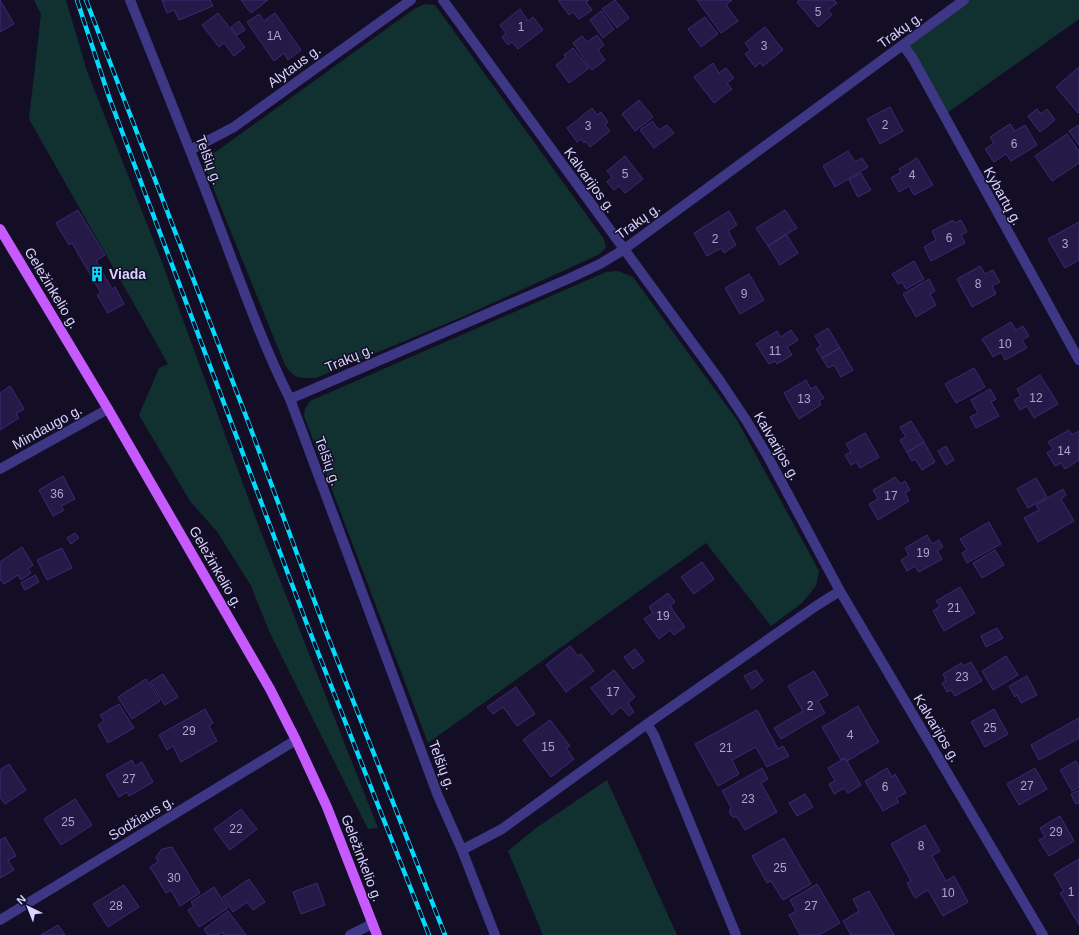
<svg xmlns="http://www.w3.org/2000/svg" width="1079" height="935" font-family="Helvetica,sans-serif">
<style>
.green{fill:#113030}
.building{fill:#241947;stroke:#3c2a74}
.lines{fill:none;stroke-linecap:round;stroke-linejoin:round}
.minor{stroke:#3d3786;stroke-width:10}
.primary{stroke:#c75aff;stroke-width:10}
.rail-casing{stroke:#00dbfe;stroke-width:4.5}
.rail{stroke:#130e26;stroke-width:3;stroke-dasharray:9;stroke-linecap:butt}
.labels{text-anchor:middle;stroke-width:3;stroke-linejoin:round;paint-order:stroke}
.number-label{font-size:12px;fill:#aca4d1}
.street-label{font-size:14px;fill:#d9d3ff;stroke:#130e26}
.poi-label{font-size:14px;font-weight:bold;fill:#d9d3ff;stroke:#130e26;text-anchor:start}
</style>
<rect width="100%" height="100%" fill="#130e26"/>
<path class="green" d="M34,0H66L87,71L160,257L257,522L378,828L368,829L269,631L251,586L218,533L190,501L139,415L159,368L168,364L29,119L41,14Z
M964,0H1079V19L943,116L903,45Z
M425,4L435,5L604,239L606,248L598,255L462,317L316,378C300,378 295,380 285,365L205,168L204,163L207,158L414,9Z
M618,271L633,277L737,420L819,571L816,586L802,603L771,626L706,543L428,743L304,416L305,409L310,401L606,272Z
M607,780L677,935H543L508,851L536,828Z"/>
<path class="building" d="M0,0L14,24L0,32Z
M162,0H210L213,6L179,20L174,10L167,13Z
M241,0H268L251,13Z
M558,0H589L586,2L592,10L579,19L573,12L569,15Z
M615,0L629,18L617,28L602,9Z
M697,0H732L726,5L738,21L721,33Z
M799,0H834L837,3L828,10L832,15L818,27L797,2Z
M520,9L528,21L533,17L543,30L518,49L512,42L508,45L502,37L506,33L500,25Z
M601,11L614,29L603,38L590,20Z
M218,13L245,47L234,56L224,43L219,47L202,25Z
M275,13L301,50L288,60L284,53L274,61L247,22L259,14L264,21Z
M705,17L718,34L701,47L688,29Z
M239,21L245,30L237,35L231,27Z
M765,27L783,50L763,66L760,63L755,67L745,54L750,50L745,43Z
M597,35L604,45L598,50L605,60L592,70L573,43L582,36L587,42Z
M573,48L589,68L569,83L556,65L566,57L564,55Z
M713,63L719,73L726,68L734,78L727,83L732,89L714,103L694,77Z
M1079,67V112L1078,113L1056,87Z
M639,100L653,117L635,131L622,114Z
M890,107L903,131L880,144L867,119Z
M592,108L597,115L601,112L608,122L605,125L610,131L590,147L585,141L584,143L581,139L577,142L567,128Z
M1037,109L1041,114L1047,109L1055,120L1040,132L1028,116Z
M652,121L659,130L667,125L674,133L654,148L640,130Z
M1010,124L1015,131L1025,125L1037,145L1011,161L1006,154L994,162L985,149L994,143L990,137Z
M1079,125V145L1069,131Z
M1067,134L1079,151V163L1052,181L1035,156Z
M848,151L855,162L862,158L868,167L835,187L823,166Z
M625,156L643,179L625,193L619,186L614,190L607,182L612,177L607,171Z
M917,158L933,185L914,195L909,186L899,192L891,178L901,172L899,169Z
M861,173L871,190L858,197L849,180Z
M78,210L105,255L96,261L112,289L115,287L124,304L108,313L97,295L101,293L72,243L69,245L56,223Z
M785,210L797,228L768,246L756,228Z
M729,211L737,225L728,231L736,245L724,253L721,248L707,256L694,233Z
M953,220L955,223L961,220L967,232L961,235L965,243L931,261L924,247L936,240L932,231Z
M1079,222V260L1065,268L1048,239Z
M786,234L798,253L780,265L768,246Z
M914,261L924,279L906,289L902,282L898,284L892,274Z
M980,266L985,274L993,270L1000,282L992,286L996,294L972,307L957,279Z
M749,274L764,300L740,314L725,288Z
M929,279L935,291L930,294L936,305L916,317L903,294Z
M1011,322L1016,330L1023,326L1029,336L1022,340L1027,348L1005,360L1001,352L993,357L982,339Z
M828,328L840,348L822,358L816,349L821,346L815,336Z
M791,330L798,340L787,347L792,355L777,364L775,361L769,364L756,344L777,331L781,337Z
M840,348L853,370L841,377L834,365L828,368L822,358Z
M974,368L985,387L956,403L945,384Z
M1040,375L1058,404L1034,418L1027,406L1020,410L1014,400L1021,396L1017,389Z
M806,380L811,389L816,386L824,398L819,401L821,405L799,419L784,393Z
M10,386L24,409L16,414L19,418L0,430V393Z
M990,389L996,399L991,402L999,416L976,428L970,417L978,413L971,400Z
M911,421L924,442L907,452L900,440L906,437L900,427Z
M1069,430L1072,435L1079,431V460L1065,469L1061,463L1055,466L1047,453L1053,449L1048,442Z
M865,433L879,457L860,468L856,462L851,465L845,455L851,452L846,444Z
M924,442L935,462L922,470L915,459L912,461L907,452Z
M946,446L954,460L946,465L938,451Z
M63,476L75,499L61,506L64,510L53,516L39,490Z
M895,477L900,484L905,481L910,490L905,493L909,501L878,520L869,504L878,499L873,490Z
M1036,478L1047,497L1028,508L1017,489Z
M1063,489L1066,495L1061,499L1074,521L1038,542L1024,518L1039,510L1036,505Z
M989,522L1001,544L967,563L962,553L967,550L960,539Z
M75,533L79,538L71,544L67,538Z
M927,535L932,544L939,540L943,547L937,551L942,559L919,572L915,566L907,571L901,560L909,555L905,548Z
M22,547L33,565L28,569L31,573L21,580L18,575L4,584L0,579V562Z
M62,548L72,568L47,580L37,560Z
M995,550L1004,565L982,578L973,563Z
M702,562L714,579L694,594L681,577Z
M35,575L39,582L25,590L21,583Z
M960,587L975,613L944,631L933,611L940,606L936,601Z
M668,593L675,602L670,606L685,627L674,635L670,630L659,639L644,619L653,613L649,607Z
M997,628L1003,638L986,647L981,636Z
M570,646L578,656L581,654L594,671L566,692L546,665Z
M635,649L644,661L633,669L624,657Z
M1006,656L1018,675L993,690L982,671Z
M971,662L982,681L955,696L951,690L947,692L942,683L946,681L943,674L961,663L963,666Z
M614,670L635,697L628,703L634,712L629,716L621,707L612,715L591,688Z
M756,670L763,681L752,689L744,676Z
M814,671L828,695L818,701L825,713L781,739L774,728L803,711L788,686Z
M163,674L178,697L165,705L150,682Z
M1027,676L1037,695L1021,703L1017,695L1015,697L1009,686Z
M146,679L160,701L132,719L118,697Z
M516,687L535,714L517,726L503,707L493,714L487,707Z
M119,704L134,728L108,743L98,725L104,721L100,715Z
M858,706L879,742L847,761L845,758L841,760L822,727Z
M205,709L213,723L209,726L217,741L181,762L173,746L167,750L159,735Z
M994,709L1008,734L985,747L971,722Z
M757,710L778,749L783,746L789,756L767,767L756,747L732,760L739,774L718,786L695,744Z
M1079,718V738L1039,760L1031,745Z
M550,720L570,746L566,748L574,759L551,777L523,740Z
M845,758L861,785L848,793L844,788L834,794L829,784L835,781L828,768Z
M132,760L135,766L142,762L153,782L129,796L127,792L119,797L106,775Z
M1076,761L1079,768V787L1072,791L1060,770Z
M9,764L26,790L5,804L0,797V770Z
M762,768L768,779L761,783L777,812L745,830L737,817H733L730,814V810L731,807L722,791Z
M887,768L892,777L895,774L906,793L896,798L899,802L883,811L865,781Z
M1035,768L1047,789L1019,805L1007,784Z
M1079,790V803L1076,804L1071,794Z
M805,794L813,807L797,816L789,803Z
M75,799L92,825L61,845L44,819Z
M241,809L257,829L230,850L214,829Z
M1060,816L1074,841L1049,856L1039,840L1045,837L1040,828Z
M925,825L940,851L932,856L946,881L954,876L968,902L943,916L928,890L915,898L907,883L911,881L891,844Z
M5,837L16,856L8,860L14,870L0,878V840Z
M784,838L811,884L783,900L771,881L767,883L752,856Z
M172,847L200,893L180,906L171,890L166,893L150,867L158,862L156,857L162,849Z
M1079,859V925L1060,893L1064,891L1054,874Z
M249,879L265,902L253,910L247,902L233,912L223,897Z
M317,883L325,905L301,914L293,892Z
M817,884L840,923L819,935H800L789,915L796,911L790,900Z
M124,885L139,907L108,927L93,904Z
M214,887L228,908L199,927L188,910L194,906L191,902Z
M869,891L894,935H851L843,921L859,911L853,899Z
M228,911L246,935H224L222,932L218,935H208L204,929Z
M58,925L65,935H41Z"/>
<g class="lines">
<path class="minor" d="M130,0C159,73 189,146 217,220C240,280 261,341 290,399L438,796L462,850L495,935
M443,0L720,381L746,420L767,455L840,591L1043,935
M903,45L913,59L1079,360
M190,150L234,127L411,0
M290,399L568,279L600,264L623,250L964,0
M0,469L108,409
M647,724L654,735L736,935
M462,850L502,829L647,724L816,606L840,591
M0,920L296,740
M350,935L372,924"/>
<path class="primary" d="M0,229L108,409L270,689L296,740L327,807L377,935"/>
<g class="rail-casing">
<path id="rail" d="M77,0L109,97L308,627L429,935
M86,0L249,424L323,624L445,935"/>
</g>
<use href="#rail" class="rail"/>
</g>
<defs>
<g id="building-bare" transform="scale(1.2)"><path d="M-4-6H4V6H1V3H-1V6H-4ZM-2.5-4.3h1.7v1.8h-1.7ZM.8-4.3h1.7v1.8H.8ZM-2.5-1h1.7V.8h-1.7ZM.8-1h1.7V.8H.8Z" fill="#00dbfe" stroke="#130e26" stroke-width="2.5" paint-order="stroke"/></g>
</defs>
<g fill-rule="evenodd">
<use href="#building-bare" x="97" y="274"/>
</g>
<g class="labels">
<g class="number-label">
<text x="818" y="16">5</text>
<text x="521" y="31">1</text>
<text x="274" y="40">1A</text>
<text x="764" y="50">3</text>
<text x="885" y="129">2</text>
<text x="588" y="130">3</text>
<text x="1014" y="148">6</text>
<text x="625" y="178">5</text>
<text x="912" y="179">4</text>
<text x="949" y="242">6</text>
<text x="715" y="243">2</text>
<text x="1065" y="248">3</text>
<text x="978" y="288">8</text>
<text x="744" y="298">9</text>
<text x="1005" y="348">10</text>
<text x="775" y="355">11</text>
<text x="1036" y="402">12</text>
<text x="804" y="403">13</text>
<text x="1064" y="455">14</text>
<text x="57" y="498">36</text>
<text x="891" y="500">17</text>
<text x="923" y="557">19</text>
<text x="954" y="612">21</text>
<text x="663" y="620">19</text>
<text x="962" y="681">23</text>
<text x="613" y="696">17</text>
<text x="810" y="710">2</text>
<text x="990" y="732">25</text>
<text x="189" y="735">29</text>
<text x="850" y="739">4</text>
<text x="548" y="751">15</text>
<text x="726" y="752">21</text>
<text x="129" y="783">27</text>
<text x="1027" y="790">27</text>
<text x="885" y="791">6</text>
<text x="748" y="803">23</text>
<text x="68" y="826">25</text>
<text x="236" y="833">22</text>
<text x="1056" y="836">29</text>
<text x="921" y="850">8</text>
<text x="780" y="872">25</text>
<text x="174" y="882">30</text>
<text x="1071" y="896">1</text>
<text x="948" y="897">10</text>
<text x="116" y="910">28</text>
<text x="811" y="910">27</text>
</g>
<g class="street-label">
<text transform="translate(900 30) rotate(-36)" y="5">Trakų g.</text>
<text transform="translate(294 66) rotate(-36)" y="5">Alytaus g.</text>
<text transform="translate(209 160) rotate(69)" y="5">Telšių g.</text>
<text transform="translate(590 180) rotate(54)" y="5">Kalvarijos g.</text>
<text transform="translate(1003 196) rotate(61)" y="5">Kybartų g.</text>
<text transform="translate(638 221) rotate(-36)" y="5">Trakų g.</text>
<text transform="translate(52 288) rotate(59)" y="5">Geležinkelio g.</text>
<text transform="translate(349 358) rotate(-23)" y="5">Trakų g.</text>
<text transform="translate(47 427) rotate(-29)" y="5">Mindaugo g.</text>
<text transform="translate(777 446) rotate(60)" y="5">Kalvarijos g.</text>
<text transform="translate(328 461) rotate(70)" y="5">Telšių g.</text>
<text transform="translate(216 567) rotate(60)" y="5">Geležinkelio g.</text>
<text transform="translate(937 728) rotate(59)" y="5">Kalvarijos g.</text>
<text transform="translate(442 765) rotate(69)" y="5">Telšių g.</text>
<text transform="translate(141 818) rotate(-31)" y="5">Sodžiaus g.</text>
<text transform="translate(362 858) rotate(69)" y="5">Geležinkelio g.</text>
</g>
<g class="poi-label">
<text x="109" y="279">Viada</text>
</g>
</g>
<g transform="translate(28 907) rotate(317)" stroke="#130e26" stroke-width="3" paint-order="stroke">
<path d="M0-3L7 15L0 10L-7 15Z" fill="#d9d3ff"/>
<text y="-6" font-size="11" font-weight="bold" text-anchor="middle" fill="#d9d3ff">N</text>
</g>
</svg>
